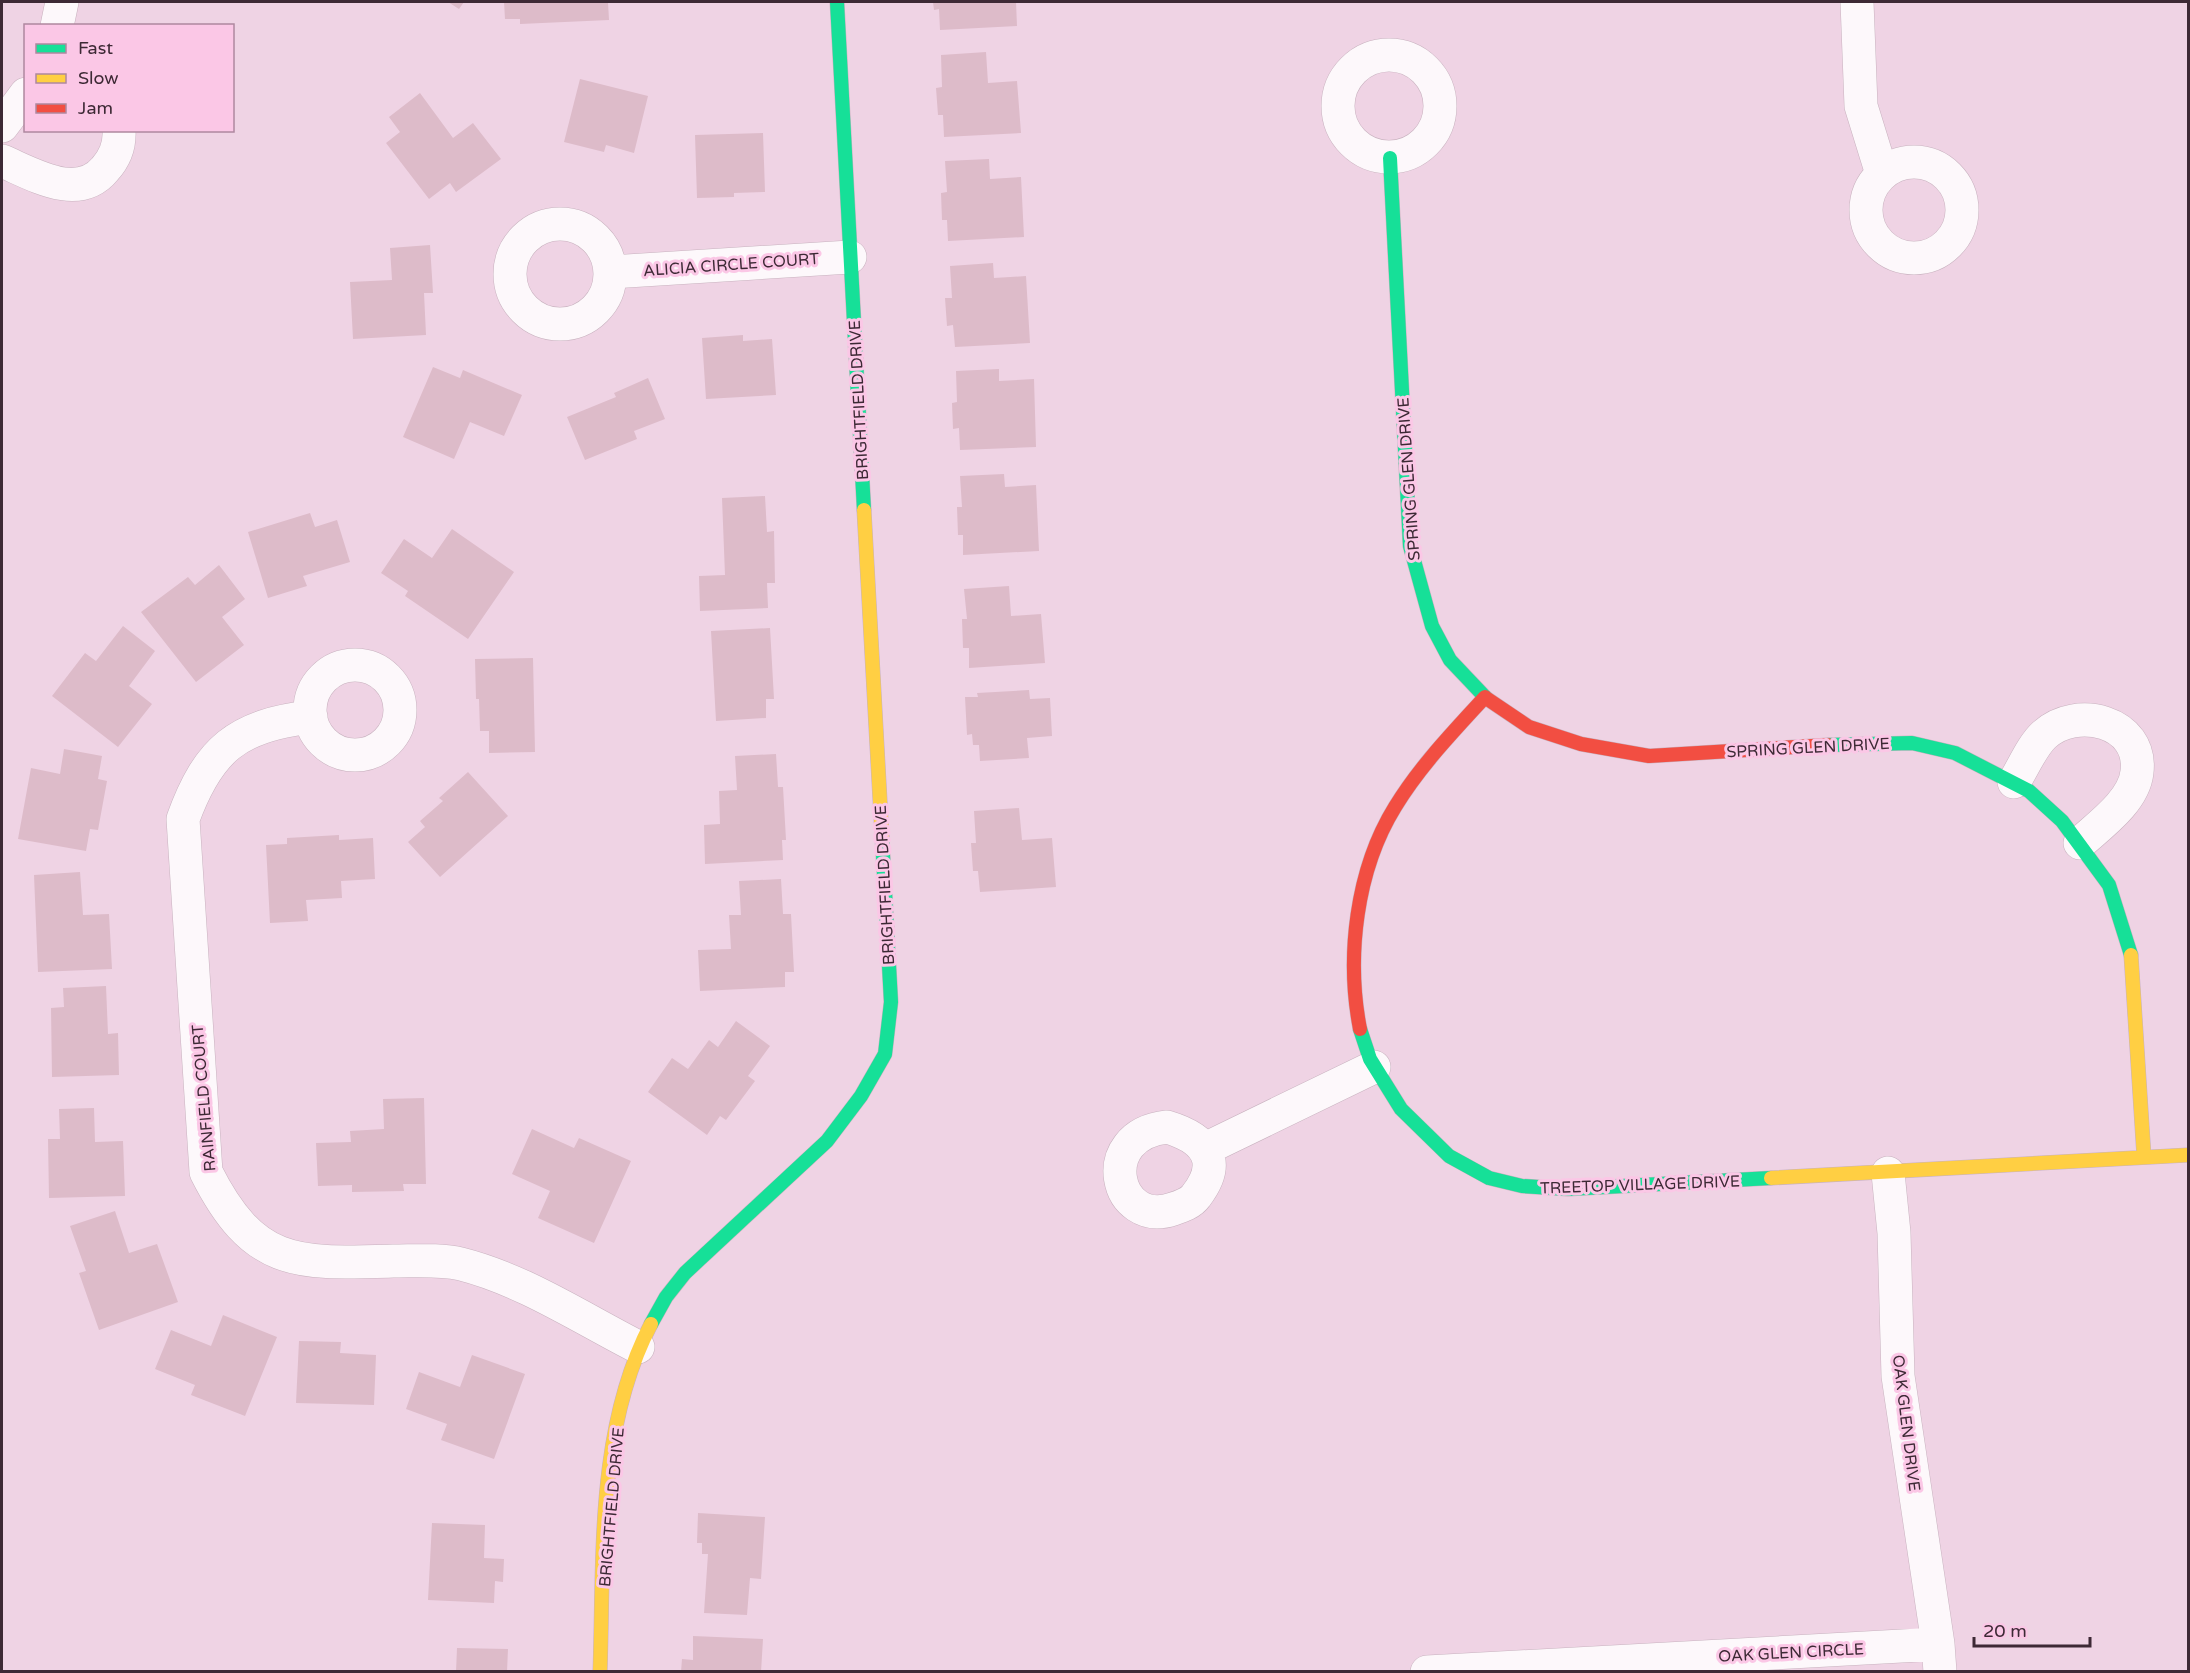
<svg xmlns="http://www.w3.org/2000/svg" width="2190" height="1673" font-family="'Varela Round',sans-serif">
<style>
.building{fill:#ddbbc9}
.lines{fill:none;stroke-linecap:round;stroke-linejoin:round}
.street-casing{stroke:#c8b2bf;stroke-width:34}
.fast-casing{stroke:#c8b2bf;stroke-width:15}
.slow-casing{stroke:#c8b2bf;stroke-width:15}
.jam-casing{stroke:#c8b2bf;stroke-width:15}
.street{stroke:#fdf8fb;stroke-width:33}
.fast{stroke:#16e098;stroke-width:14}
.slow{stroke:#ffcf43;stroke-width:14}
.jam{stroke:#f24e42;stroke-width:14}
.labels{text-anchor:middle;stroke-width:6;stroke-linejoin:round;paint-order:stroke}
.street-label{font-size:16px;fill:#3d2935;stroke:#fbc7e6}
</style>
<rect width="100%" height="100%" fill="#efd3e4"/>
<path class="building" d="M448,2H464L459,9Z
M504,2H608L609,20L520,24V19H505Z
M933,2H1016L1017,26L940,30L939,9L934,10Z
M986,52L988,83L1017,81L1021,133L944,137L943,115H938L936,88L942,87L941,55Z
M580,79L648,96L634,153L606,145L604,152L564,142Z
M420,93L453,138L473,123L501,159L456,192L450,183L429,199L386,143L400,132L389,117Z
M763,133L765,192L734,193V197L697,198L695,135Z
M989,159L990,179L1021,177L1024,237L948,241L947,220H942L941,193L947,192L945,161Z
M430,245L433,293H424L426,335L353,339L350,282L392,280L390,248Z
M993,263L994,278L1026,276L1030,343L955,347L953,325L947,326L945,298H952L950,266Z
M743,335V341L772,339L776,395L706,399L702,338Z
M433,367L460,378L463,370L522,395L504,436L470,422L454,459L403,437Z
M999,369V381L1034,379L1036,447L960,450L959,428L953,429L952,403L957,402L956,371Z
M648,378L665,419L634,431L637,439L585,460L567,417L616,397L614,393Z
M1004,474L1005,487L1036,485L1039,551L963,555V535H958L957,507H962L960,476Z
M765,496L767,532L774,531L775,583H767L768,608L700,611L699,576L725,575L722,498Z
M310,513L315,527L337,520L350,562L303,576L307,586L268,598L248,532Z
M452,529L514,572L468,639L405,596L408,591L381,573L404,539L432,558Z
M219,565L245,599L222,617L244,645L196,682L141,612L188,577L195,585Z
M1009,586L1011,616L1041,614L1045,663L969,668V648H963L962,619H967L964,589Z
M123,626L155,651L129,686L152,704L118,747L52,696L85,653L96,661Z
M770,628L774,699H766V718L716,721L711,631Z
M533,658L535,752L489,753V731H480L479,699H476L475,659Z
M1029,690L1030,699L1050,698L1052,736L1027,738L1029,758L980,761L979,745H973L972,734L967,735L965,697H978L977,693Z
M64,749L102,756L98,779L107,781L98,830L90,829L86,851L18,839L31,768L60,774Z
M776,754L778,787H783L786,840H782L783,860L705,864L704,825L720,824L719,791L737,790L735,756Z
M468,772L508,816L440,877L408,842L425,827L420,821L443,801L439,798Z
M1019,808L1022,840L1052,838L1056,887L980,892L978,871H973L971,843H976L974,811Z
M339,835V840L373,838L375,879L341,881L342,898L306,900L308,921L270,923L266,845L287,844V838Z
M80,872L83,915L109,914L112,969L38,972L34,875Z
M781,879L783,914H791L794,972H785V987L700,991L698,950L731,949L729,915H741L739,881Z
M106,986L108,1034L118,1033L119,1075L52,1077L51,1008L64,1007L63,988Z
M736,1021L770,1046L748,1076L755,1081L726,1120L720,1116L707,1135L648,1092L672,1058L688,1069L709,1040L718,1047Z
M424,1098L426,1184H403L404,1191L352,1192V1185L318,1186L316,1143L351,1142L350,1131L384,1129L383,1099Z
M94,1108L95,1142L123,1141L125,1196L49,1198L48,1139H60L59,1109Z
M532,1129L574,1148L579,1138L631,1161L594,1243L538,1218L550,1191L512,1174Z
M115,1211L129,1253L157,1244L178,1302L99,1330L79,1273L86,1271L70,1226Z
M223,1315L277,1337L245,1416L191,1395L195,1385L155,1369L171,1330L211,1346Z
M299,1341L341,1342L340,1353L376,1355L374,1405L296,1403Z
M472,1355L525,1374L494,1459L441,1440L447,1424L406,1409L419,1372L460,1387Z
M698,1513L765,1517L761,1579L750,1578L747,1615L704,1613L708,1554H702V1543H697Z
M432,1523L485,1525L484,1558L504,1559L503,1582L495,1581L494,1603L428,1600Z
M693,1636L763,1639L761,1672H681L682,1659L693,1660Z
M457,1648L508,1649L507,1672H456Z"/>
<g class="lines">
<g class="street-casing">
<path id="street" d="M1857,2L1861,106L1882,174
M57,26L62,2
M1338 106a51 51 0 1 1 102 0a51 51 0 1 1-102 0Z
M2,126L26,94
M2,161C33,174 78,202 105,169C115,158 120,145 119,130
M1866 210a48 48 0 1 1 96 0a48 48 0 1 1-96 0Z
M510 274a50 50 0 1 1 100 0a50 50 0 1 1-100 0Z
M611,272L850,257
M310 710a45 45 0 1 1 90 0a45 45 0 1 1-90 0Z
M311,717C237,725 208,750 183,819L206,1172C254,1267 296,1264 393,1261C415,1261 440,1259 461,1264C524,1280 581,1318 638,1347
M2014,782C2023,768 2032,746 2044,735C2076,705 2143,721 2137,772C2134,801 2100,825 2080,843
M1167,1127C1204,1138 1224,1160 1196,1196C1191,1203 1182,1206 1173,1209C1115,1229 1093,1135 1167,1127Z
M1205,1149L1374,1067
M1888,1173L1894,1233L1898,1376L1938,1644L1940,1672
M1427,1672L1938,1644"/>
</g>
<g class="fast-casing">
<path id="fast" d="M837,2L864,510
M1390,158L1410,546L1432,626L1450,660L1486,698
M1828,745L1912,743L1955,753L2029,791L2062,821L2109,885L2131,955
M1360,1029L1370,1059L1401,1109L1449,1156L1489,1178L1522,1186L1568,1189L1771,1178
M651,1324L666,1297L685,1273L827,1141L861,1096L885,1054L891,1002L882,837"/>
</g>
<g class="slow-casing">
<path id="slow" d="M864,510L882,837
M2131,955L2144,1157
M1771,1178L2188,1155
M600,1672C604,1558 596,1429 651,1324"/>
</g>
<g class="jam-casing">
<path id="jam" d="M1486,698L1529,727L1581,744L1649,756L1828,745
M1360,1029C1346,957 1356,870 1395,807C1420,766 1453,732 1485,697"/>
</g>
<use href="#street" class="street"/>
<use href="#fast" class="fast"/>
<use href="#slow" class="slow"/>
<use href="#jam" class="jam"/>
</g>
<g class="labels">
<g class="street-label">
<text transform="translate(731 264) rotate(-4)" y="6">ALICIA CIRCLE COURT</text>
<text transform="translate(858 400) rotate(-93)" y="6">BRIGHTFIELD DRIVE</text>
<text transform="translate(1408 479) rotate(-94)" y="6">SPRING GLEN DRIVE</text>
<text transform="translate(1808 747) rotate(-3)" y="6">SPRING GLEN DRIVE</text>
<text transform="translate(884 885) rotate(-93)" y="6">BRIGHTFIELD DRIVE</text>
<text transform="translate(203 1098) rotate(-95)" y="6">RAINFIELD COURT</text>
<text transform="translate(1640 1184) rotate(-2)" y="6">TREETOP VILLAGE DRIVE</text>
<text transform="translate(1907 1423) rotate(83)" y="6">OAK GLEN DRIVE</text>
<text transform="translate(611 1507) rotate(-85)" y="6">BRIGHTFIELD DRIVE</text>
<text transform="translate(1791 1652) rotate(-3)" y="6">OAK GLEN CIRCLE</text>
</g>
</g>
<rect width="2190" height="1673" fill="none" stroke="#3d2935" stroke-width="6"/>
<rect x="24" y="24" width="210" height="108" fill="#fbc7e6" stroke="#af889f" stroke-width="1.5"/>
<rect x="36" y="44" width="30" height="9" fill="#16e098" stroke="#af889f" stroke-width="1.5"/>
<text x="78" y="54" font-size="18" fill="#3d2935">Fast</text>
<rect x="36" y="74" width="30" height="9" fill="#ffcf43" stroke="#af889f" stroke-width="1.5"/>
<text x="78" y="84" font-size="18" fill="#3d2935">Slow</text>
<rect x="36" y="104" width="30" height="9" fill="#f24e42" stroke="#af889f" stroke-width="1.5"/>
<text x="78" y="114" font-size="18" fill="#3d2935">Jam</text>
<path d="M1974 1637v9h116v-9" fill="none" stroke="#3d2935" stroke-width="3"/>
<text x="1983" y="1637" font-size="18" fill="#3d2935" stroke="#fbc7e6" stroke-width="4.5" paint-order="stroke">20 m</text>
</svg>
